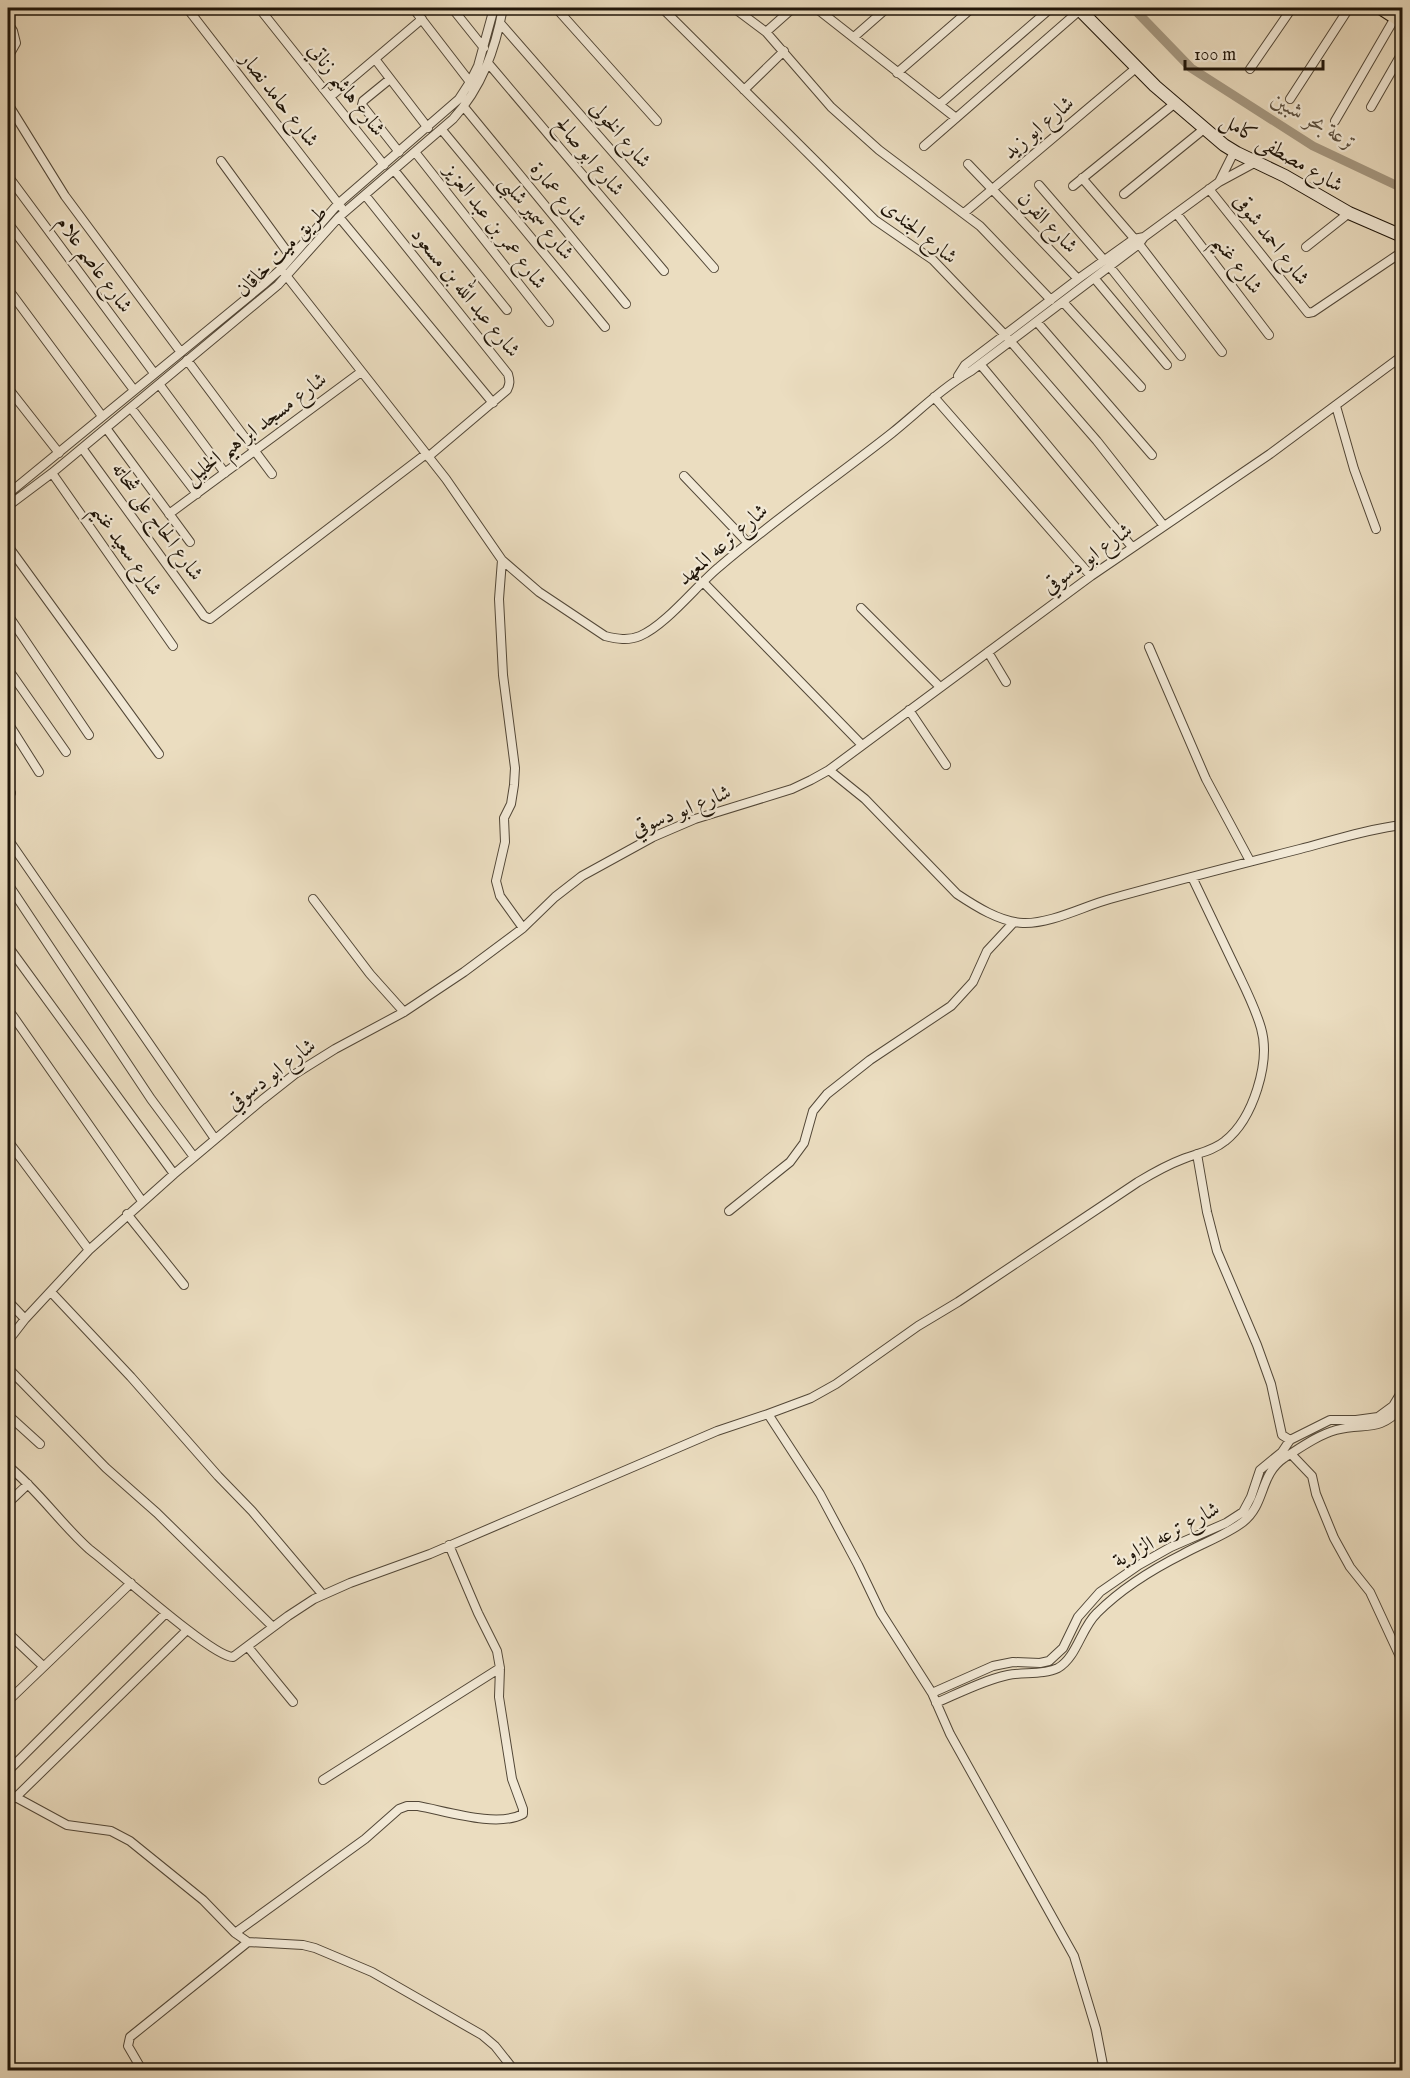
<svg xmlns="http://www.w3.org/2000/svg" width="1410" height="2078" font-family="'IM FELL English',Amiri,serif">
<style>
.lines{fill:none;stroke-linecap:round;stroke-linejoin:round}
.canal{stroke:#a69982;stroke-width:9}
.street-casing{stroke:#524737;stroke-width:10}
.secondary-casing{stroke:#1f1509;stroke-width:14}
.primary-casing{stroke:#1f1509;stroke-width:16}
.street{stroke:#f2e9d6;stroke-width:8}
.secondary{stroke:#f2e9d6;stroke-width:12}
.primary{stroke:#ebddc0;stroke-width:14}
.labels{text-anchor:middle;stroke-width:4.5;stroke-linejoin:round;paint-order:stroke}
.street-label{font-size:21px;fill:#1f1509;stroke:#f2e9d6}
.water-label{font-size:22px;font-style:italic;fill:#5c503f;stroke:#f2e9d6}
</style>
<rect width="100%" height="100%" fill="#ebddc0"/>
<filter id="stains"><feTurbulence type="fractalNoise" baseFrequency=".00333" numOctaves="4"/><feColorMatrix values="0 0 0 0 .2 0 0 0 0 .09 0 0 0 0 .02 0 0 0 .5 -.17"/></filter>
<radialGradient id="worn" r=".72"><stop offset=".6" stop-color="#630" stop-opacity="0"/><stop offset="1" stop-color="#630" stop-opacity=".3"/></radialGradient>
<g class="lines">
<path class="canal" d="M1133,8L1191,68L1313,146L1402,188"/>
<g class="street-casing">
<path id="street" d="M187,8L341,207
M259,8L384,165
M413,8L470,82
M452,8L484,48
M556,8L657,121
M662,8L875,220L933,260L1005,335L1097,441L1164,526
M734,8L766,32L831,107L879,150L980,226L1051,300
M816,8L956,118
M8,23L13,31L16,43L8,57
M500,23L714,268
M766,32L793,8
M854,37L887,8
M375,59L428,128
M488,63L664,271
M1250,69L1292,8
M897,73L972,8
M390,79L363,101L362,105L399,152
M744,90L784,51
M330,97L422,19
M1290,99L1349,8
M8,104L65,196L180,351
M940,104L1051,8
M464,107L626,304
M1371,107L1402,53
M1335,121L1396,16
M442,130L605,327
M924,146L1080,10
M415,152L549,322
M221,161L291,257
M968,164L1078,279
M394,170L507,310
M8,176L154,373
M1082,178L1139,244L1222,352
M1219,182L1234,152
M1039,185L1104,260
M1073,186L1174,104
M1209,189L1308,313L1313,312L1402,252
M1124,194L1204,129
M365,195L508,374C510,381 510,384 507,390L428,457
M964,213L1136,68
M1177,214L1269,335
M339,217L493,403
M8,223L134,390
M1306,247L1349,213
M1110,267L1181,356
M281,269L446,479L502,560L499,599L503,675L515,768L514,785L511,804L504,818L505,842L496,881L500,896L523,928
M1095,279L1167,365
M8,289L102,416
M1063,302L1141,387
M1037,322L1152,455
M187,360L272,474
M980,364L1132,547
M958,376L965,365L1078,279L1134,239L1144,237
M159,384L225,473
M8,388L59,453
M934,397L1091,576
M1336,406L1354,469L1376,529
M131,408L197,494
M106,428L190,542
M82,448L204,616L210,619L426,454
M52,473L173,646
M684,476L748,543
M8,494L263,285L281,269L338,204L459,99L470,82L478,66L494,8
M8,506L52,473L278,285L339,217L453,119C482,87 495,50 503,8
M169,514L361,372
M8,546L159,754
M502,560L539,592L605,636C617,639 628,641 640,636C666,625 697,585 719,567C775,519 835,478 892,433C918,412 942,388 971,371L1139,244L1144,237L1219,182L1256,162
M703,582L862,745
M861,608L940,687
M8,615L89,735
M1149,647L1206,779L1250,861
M988,652L1006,682
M8,669L66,752
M909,710L946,765
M8,723L39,772
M829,770L865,799L957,894C975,906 1000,922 1023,923C1051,924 1084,906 1110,899C1174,881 1237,865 1300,849C1334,840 1368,829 1402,825
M8,789L11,793
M8,839L215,1139
M8,884L151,1099L194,1157
M313,899L370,974L404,1012
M10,949L174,1174
M8,1009L142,1201
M8,1141L89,1250
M1197,1154L1207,1212L1217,1251L1257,1345L1271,1384L1282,1435L1290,1440
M729,1211L790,1162L804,1143L813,1111L827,1094L870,1060L951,1006L973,982L987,951L1014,922
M127,1214L184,1285
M51,1292L131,1377L218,1476L252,1511L323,1595
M8,1301L25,1319
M8,1341L25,1319L89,1250L174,1174L262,1100L295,1074L335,1049L404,1012L464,972L523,928L555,897L582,876L653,837L695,819L792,789L811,780L829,770L1091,576L1270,454L1402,356
M8,1368L106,1468L157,1513L273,1627
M768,1414L811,1398L836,1384L918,1326L958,1302L1138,1182C1153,1173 1167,1165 1183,1159C1198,1153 1213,1151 1225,1141C1253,1119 1271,1062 1261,1028C1255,1007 1245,988 1236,969C1221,938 1207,908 1192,877
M8,1415L40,1444
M1291,1454L1312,1476L1316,1494L1334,1538L1350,1567L1370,1592L1402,1661
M8,1466C38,1490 60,1523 89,1549C113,1567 212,1657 233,1657L288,1616L314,1599L350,1583L430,1554L717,1431L768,1414L820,1494L858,1565L881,1613L932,1693L950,1734L1074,1956L1096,2029L1104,2070
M8,1503L28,1484
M8,1633L43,1666
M248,1647L293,1702
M932,1693L993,1666L1013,1662L1040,1663L1049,1661L1063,1648L1078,1617L1100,1592L1139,1565L1171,1547L1226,1523L1243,1512L1251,1497L1260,1470L1282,1452L1290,1440L1330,1420H1356L1378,1417L1393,1406L1402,1391
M8,1701L131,1583
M936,1703C959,1693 984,1680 1008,1675C1024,1672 1044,1675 1058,1668C1077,1657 1081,1628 1097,1613C1121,1589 1153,1569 1183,1554C1203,1543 1226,1535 1243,1522C1266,1504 1259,1475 1284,1458C1300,1448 1318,1435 1336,1430C1365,1422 1378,1434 1402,1407
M8,1771L166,1613
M323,1780L500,1668
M8,1793L67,1825L111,1831L130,1841L203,1900L235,1933L248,1942L303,1945L315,1948L372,1972L482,2035L495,2046L514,2070
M15,1798L187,1630
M235,1933L365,1839L399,1809L407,1806H418C446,1811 497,1828 523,1814V1809L512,1779L499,1697L500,1668L497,1651L478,1613L449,1545
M142,2070L128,2046L130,2037L248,1942"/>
</g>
<g class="secondary-casing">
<path id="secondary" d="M1078,8L1155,86L1224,145L1237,153L1285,176L1349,213L1402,236"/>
</g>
<g class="primary-casing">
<path id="primary" d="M1382,8L1402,21"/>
</g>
<use href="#street" class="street"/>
<use href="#secondary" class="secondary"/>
<use href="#primary" class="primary"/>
</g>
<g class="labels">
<g class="street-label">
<text transform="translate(347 89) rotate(52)" y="7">شارع هاشم زناتي</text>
<text transform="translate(280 99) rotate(52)" y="7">شارع حامد نصار</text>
<text transform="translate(1038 127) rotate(-40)" y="7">شارع ابو زيد</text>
<text transform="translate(621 134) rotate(49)" y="7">شارع الخولى</text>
<text transform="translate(1282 152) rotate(30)" y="7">شارع مصطفى كامل</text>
<text transform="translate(590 156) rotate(50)" y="7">شارع ابو صالح</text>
<text transform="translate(559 194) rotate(51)" y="7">شارع عمارة</text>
<text transform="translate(537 217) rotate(50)" y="7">شارع سمير شلبى</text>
<text transform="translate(1048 222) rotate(46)" y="7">شارع الفرن</text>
<text transform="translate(496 226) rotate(52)" y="7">شارع عمر بن عبد العزيز</text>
<text transform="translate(920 231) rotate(39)" y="7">شارع الجندى</text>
<text transform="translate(1272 239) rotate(52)" y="7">شارع احمد شوقى</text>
<text transform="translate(281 251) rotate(-45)" y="7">طريق ميت خاقان</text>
<text transform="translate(95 264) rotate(54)" y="7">شارع عاصم علام</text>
<text transform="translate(1238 264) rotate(53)" y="7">شارع غنيم</text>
<text transform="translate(466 292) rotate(51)" y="7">شارع عبد الله بن مسعود</text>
<text transform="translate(255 428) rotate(-37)" y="7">شارع مسجد ابراهيم الخليل</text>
<text transform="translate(158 521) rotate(54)" y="7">شارع الحاج على شحاته</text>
<text transform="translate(722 544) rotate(-41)" y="7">شارع ترعه المعهد</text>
<text transform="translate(127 549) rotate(55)" y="7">شارع سعيد غنيم</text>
<text transform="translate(1087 558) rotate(-36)" y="7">شارع ابو دسوقي</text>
<text transform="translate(681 810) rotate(-22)" y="7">شارع ابو دسوقي</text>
<text transform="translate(271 1074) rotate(-37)" y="7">شارع ابو دسوقي</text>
<text transform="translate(1166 1534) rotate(-28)" y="7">شارع ترعه الزاوية</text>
</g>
<g class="water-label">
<text transform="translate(1315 120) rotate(30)" y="8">ترعة بحر شبين</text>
</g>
</g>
<rect width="1410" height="2078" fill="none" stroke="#ebddc0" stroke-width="30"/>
<rect x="9" y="9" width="1392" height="2060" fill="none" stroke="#1f1509" stroke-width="3"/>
<rect x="15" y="15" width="1380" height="2048" fill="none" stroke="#1f1509" stroke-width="1.5"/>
<path d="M1185 60v9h138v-9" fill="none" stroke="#1f1509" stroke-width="3"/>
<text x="1194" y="60" font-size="18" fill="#1f1509" stroke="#f2e9d6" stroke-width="4.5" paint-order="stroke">100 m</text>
<rect width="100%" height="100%" filter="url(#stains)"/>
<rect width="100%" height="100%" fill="url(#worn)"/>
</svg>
